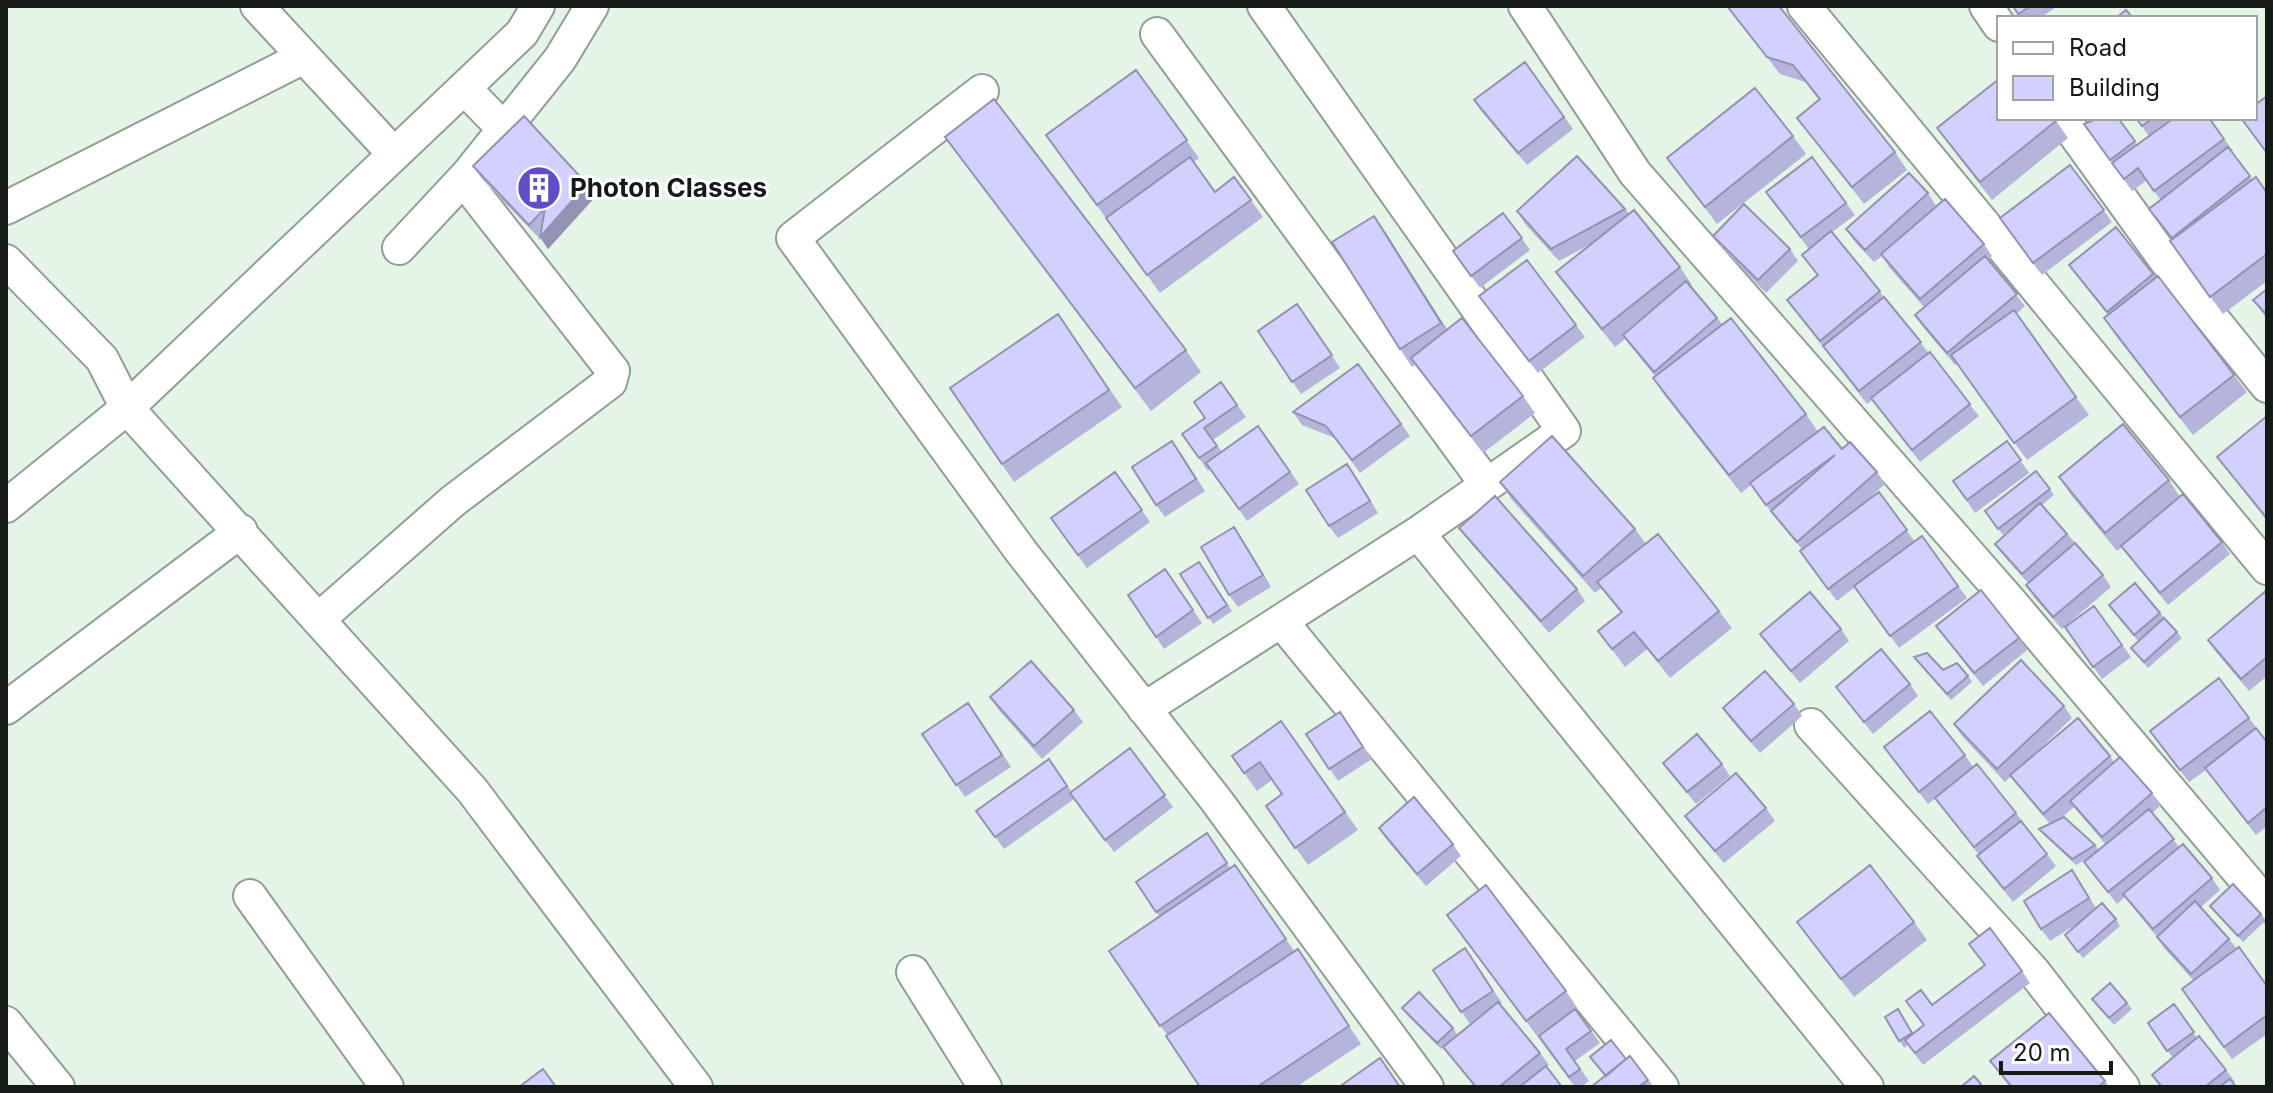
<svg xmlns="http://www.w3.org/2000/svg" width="2273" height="1093" font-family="Inter,sans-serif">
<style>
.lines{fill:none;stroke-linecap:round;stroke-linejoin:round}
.street-casing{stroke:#909f93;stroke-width:36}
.street{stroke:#fff;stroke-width:32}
.wall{fill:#b5b4da;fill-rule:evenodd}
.shaded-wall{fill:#9392b2}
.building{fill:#d2d1fe;stroke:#9392b2;stroke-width:2}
.labels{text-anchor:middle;stroke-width:6;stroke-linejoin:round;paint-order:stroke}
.poi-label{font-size:26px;font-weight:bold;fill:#141a15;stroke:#fff;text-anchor:start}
</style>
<rect width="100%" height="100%" fill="#e4f4e7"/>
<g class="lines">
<g class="street-casing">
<path id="street" d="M257,6L394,154
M1264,6L1564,431L1418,533L1867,1087
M1525,6L1635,173L2009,600L2267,905
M1804,6L2267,568
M1986,6L1999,25
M1157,34L1487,485
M464,88L504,129
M982,91L793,238L1020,550L1216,800L1427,1087
M2063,118L2166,261L2267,386
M6,208L304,57
M399,248L468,174
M6,261L102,359L127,408L472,790L696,1087
M6,506L127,408L522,33L538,6
M320,618L453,501L610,382L613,371L477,197L468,174L560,59L592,6
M1281,621L1662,1087
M6,708L241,531
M1144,709L1418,533
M1811,725L2034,972L2123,1087
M250,896L387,1087
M913,972L985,1087
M6,1023L58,1087"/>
</g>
<use href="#street" class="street"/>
</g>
<path class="wall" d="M1727,6H1779L1895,152L1907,170L1864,204L1797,118L1819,100L1805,82L1780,74Z
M2013,6H2058L2040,18H2020Z
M1525,62L1573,129L1527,165L1482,112L1474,100Z
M1136,70L1199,158L1194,162L1215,192L1234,177L1263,217L1160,293L1046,135Z
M2054,118L2068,138L1992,200L1950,146L1937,128Z
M2118,118L2137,145L2149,136L2136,118H2209L2233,151L2232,152L2252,180L2267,193V281L2223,314L2170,241L2172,240L2149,209L2161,200L2146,181L2132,191L2084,124Z
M1793,136L1806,154L1717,224L1667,158Z
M945,137L1186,350L1201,372L1151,411Z
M1812,157L1855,215L1832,232L1979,416L1920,462L1872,400L1867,404L1787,300L1817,275L1802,255L1809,249L1766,192Z
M2070,165L2112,222L2042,275L2008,230Z
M473,166L587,184L596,196L548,249L540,237V234L538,237L482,179Z
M1928,193L1936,206L1984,244L1992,256L1988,260L2025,306L2016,314L2089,415L2027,460L1957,364L1955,365L1923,327L1915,315L1924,307L1889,267L1882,256L1874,262L1855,242L1846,229Z
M1625,209L1680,267L1692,285L1690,286L1722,324L1806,414L1818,432L1842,449L1877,472L1885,484L1864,503L1879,492L1915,542L1922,536L1967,598L1899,648L1855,587L1837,601L1808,563L1802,549L1775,517L1751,485L1741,493L1665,396L1653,378L1655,376L1625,339L1615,347L1569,289L1556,272L1591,244L1559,261L1525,224L1517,211Z
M1503,213L1530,250L1480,288L1453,251Z
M2116,227L2234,375L2247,392L2193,435L2116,336L2104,318L2108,315L2069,265Z
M1386,233L1447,330L1523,396L1535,413L1483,453L1415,365L1412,367L1400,349Z
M1713,236L1790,249L1798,261L1766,293L1722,248Z
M2267,289V319L2253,300Z
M1479,296L1576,325L1585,337L1538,373Z
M1297,304L1340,368L1301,394L1258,331Z
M1058,314L1122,407L1014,482L950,388Z
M1358,364L1410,436L1360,473L1335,438L1302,425L1293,412Z
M1221,382L1246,417L1213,440L1222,452L1258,426L1299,484L1247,521L1210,469L1208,471L1182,434L1205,418Z
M2267,416V521L2217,457Z
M2007,441L2029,473L1975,513L1953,481Z
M1181,453L1205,491L1165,517L1156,505Z
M2036,471L2054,495L2042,505L2103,575L2111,587L2062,629L2034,597L2026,585L2028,583L2004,556L1995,544L2019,522L2003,535L1985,511Z
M1115,472L1150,522L1087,568L1051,518Z
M1356,476L1378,513L1338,538L1329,526Z
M2059,477L2169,480L2180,497L2222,542L2230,554L2168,605L2122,547L2117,551L2071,495Z
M1500,482L1635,529L1646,544L1719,611L1732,628L1670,678L1647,649L1625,667L1598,631L1621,613L1601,588L1595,593L1512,500Z
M1234,527L1271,587L1238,607L1229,595Z
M1459,528L1577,589L1585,601L1549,633L1468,540Z
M1199,562L1232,611L1213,624L1180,574Z
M1165,569L1202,623L1164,649L1128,595Z
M2267,590V676L2249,691L2216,652L2208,640Z
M2109,605L2160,613L2182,638L2148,668L2131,648L2138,641Z
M2094,606L2131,657L2102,679L2065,627Z
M1936,626L2019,638L2027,650L1983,686Z
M1841,629L1849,641L1800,683L1769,646L1760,634Z
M1914,657L1943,670L1968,676L1972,682L1951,700Z
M2219,678L2267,742V826L2256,835L2206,770L2189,782L2159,743Z
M1910,684L1918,696L1873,734L1836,687Z
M990,697L1074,710L1083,722L1042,759L998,709Z
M1794,704L1802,716L1760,753L1732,721L1723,708Z
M2064,706L2072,718L2027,761L2110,756L2114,762L2152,793L2161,805L2152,813L2179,847L2212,878L2220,890L2201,907L2229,939L2267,986V1034L2232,1059L2182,989L2194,981L2165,949L2157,937L2125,897L2117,904L2084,862L2095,854L2076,865L2044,835L2039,829L2050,824L2011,776L2005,782L1962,736L1954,724ZM2074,807L2106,845L2099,850L2095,845L2059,820Z
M1340,712L1372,759L1338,781L1306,734Z
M977,715L1011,767L965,797L922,734Z
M1281,721L1358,830L1308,865L1266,806L1282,794L1272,780L1257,791L1232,756Z
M1884,747L1965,755L1973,767L2016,813L2056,866L2013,902L1986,868L1977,856L1979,855L1936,798L1928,804Z
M1130,748L1173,807L1114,852L1074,799L1004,849L976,811L1049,759L1072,792Z
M1663,763L1722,764L1730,776L1696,804Z
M1766,808L1775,821L1724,863L1694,828L1685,816Z
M1379,828L1453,844L1461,856L1426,886L1387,840Z
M1207,833L1230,868L1235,865L1294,951L1298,949L1361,1044L1296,1087H1200L1167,1035L1109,951L1159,916L1136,882Z
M2080,882L2096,908L2116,919L2120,926L2083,958L2065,935L2083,920L2050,941L2041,929Z
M2210,906L2261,914L2266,920L2243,942Z
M1447,915L1566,991L1578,1009L1576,1010L1600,1043L1575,1061L1589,1081L1581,1087H1575Z
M1797,922H1914L1927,940L1854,997Z
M1465,948L1502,1003L1500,1004L1540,1053L1549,1065L1546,1067L1562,1087H1475L1443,1047L1441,1049L1406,1014L1402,1008L1453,1028L1457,1034L1444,1046L1470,1024L1433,970Z
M2022,971L2030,983L1923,1065L1908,1045L1904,1048L1885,1017L1913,1034L1924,1026L1932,1005Z
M2092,999L2127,1003L2132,1009L2114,1025Z
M2174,1004L2197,1038L2226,1070L2235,1082L2233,1083L2236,1087H2160L2152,1075L2187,1047L2172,1057L2148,1023Z
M1630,1056L1653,1086L1656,1087H1591L1605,1076L1590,1057L1626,1059Z
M1990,1061L2105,1081L2109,1087H2010Z"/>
<path class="shaded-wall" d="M587,184L596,196L548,249L540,237Z
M1374,216L1386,233L1454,341L1441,323Z
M1234,527L1242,539L1271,587L1263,575Z"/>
<path class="building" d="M1727,6H1779L1895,152L1852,187L1797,118L1820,99L1793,65L1767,57Z
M2013,6H2031L2018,14Z
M2126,10L2133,18H2116Z
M1525,62L1564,117L1518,153L1474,100Z
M1136,70L1187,140L1097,205L1046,135Z
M1999,79V118H2054L2056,121L1980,182L1937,128Z
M1755,88L1793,136L1705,207L1667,158Z
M2267,96V153L2241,118H2255V105Z
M994,99L1186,350L1135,388L945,137Z
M524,116L587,184L540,237L545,208L529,225L473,166Z
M2099,118H2118L2135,141L2110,160L2084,124Z
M2136,118H2153L2142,126Z
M2174,118H2209L2224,139L2154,191L2138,168L2124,179L2112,163Z
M2228,147L2250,176L2172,238L2149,209Z
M1577,156L1625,209L1551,249L1517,211Z
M1190,157L1215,192L1234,177L1251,200L1147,275L1106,218Z
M1812,157L1846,203L1801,237L1766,192Z
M2070,165L2104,210L2033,263L2000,218Z
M1909,173L1928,193L1865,250L1846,229Z
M2256,177L2267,193V254L2210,297L2170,241Z
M1945,199L1984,244L1920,299L1881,254Z
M1744,204L1790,249L1758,280L1713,236Z
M1634,210L1680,267L1602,329L1556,272Z
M1503,213L1522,238L1471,276L1453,251Z
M1374,216L1441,323L1400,349L1332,242Z
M2116,227L2153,274L2107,312L2069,265Z
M1831,231L1880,291L1820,341L1787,300L1818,275L1802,255Z
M1985,256L2017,294L1947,353L1915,315Z
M1527,260L1576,325L1529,361L1479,296Z
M2158,276L2234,375L2180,417L2104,318Z
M1686,281L1717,318L1654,372L1623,335Z
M2267,289V315L2253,300Z
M1884,297L1921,342L1859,391L1823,346Z
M1297,304L1332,355L1292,382L1258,331Z
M2014,310L2076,397L2014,443L1951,355Z
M1058,314L1109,390L1002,464L950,388Z
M1462,318L1523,396L1471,436L1411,358Z
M1731,318L1806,414L1729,475L1653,378Z
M1930,352L1970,404L1912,450L1871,398Z
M1358,364L1401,424L1352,460L1326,426L1293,412Z
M1221,382L1237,405L1204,428L1217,446L1199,458L1182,434L1205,418L1194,402Z
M2267,416V516L2266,517L2217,457Z
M2123,424L2169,480L2105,533L2059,477Z
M1258,426L1290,472L1239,509L1206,463Z
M1824,427L1842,449L1850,442L1877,472L1797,542L1771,511L1835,455L1766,505L1750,483Z
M1552,436L1635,529L1583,576L1500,482Z
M1172,441L1196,479L1156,505L1132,467Z
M2007,441L2021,460L1967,500L1953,481Z
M1347,464L1370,501L1329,526L1306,490Z
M2036,471L2050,489L1998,529L1985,511Z
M1115,472L1142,510L1078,555L1051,518Z
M1879,492L1907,530L1828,589L1800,551Z
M2183,494L2222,542L2160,593L2121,546Z
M1495,496L1577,589L1541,621L1459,528Z
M2040,503L2067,534L2022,574L1995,544Z
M1234,527L1263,575L1229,595L1201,547Z
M1658,534L1719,611L1658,661L1634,632L1612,649L1598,631L1622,612L1597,582Z
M1922,536L1958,586L1890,636L1854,586Z
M2075,543L2103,575L2053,617L2026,585Z
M1199,562L1227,605L1208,618L1180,574Z
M1165,569L1193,610L1156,637L1128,595Z
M2135,583L2160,613L2134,635L2109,605Z
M1981,590L2019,638L1974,673L1936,626Z
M2267,590V657L2241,679L2208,640Z
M1810,592L1841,629L1791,671L1760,634Z
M2094,606L2122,645L2093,667L2065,627Z
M2164,618L2177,632L2144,662L2131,648Z
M1881,649L1910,684L1864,722L1836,687Z
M1927,653L1943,670L1957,663L1968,676L1947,694L1914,657Z
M2021,660L2064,706L1997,769L1954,724Z
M1031,661L1074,710L1034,746L990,697Z
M1765,671L1794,704L1751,741L1723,708Z
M2219,678L2249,718L2180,770L2150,731Z
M968,703L1002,755L956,785L922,734Z
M1930,711L1965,755L1919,792L1884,747Z
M1340,712L1363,747L1329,769L1306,734Z
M2078,718L2110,756L2043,814L2010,775Z
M1281,721L1345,812L1295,848L1266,806L1282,794L1260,762L1244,773L1232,756Z
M2256,728L2267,742V807L2248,823L2205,768Z
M1697,734L1722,764L1687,792L1663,763Z
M1130,748L1165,795L1105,840L1070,793Z
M2120,757L2152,793L2102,837L2070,801Z
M1049,759L1067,786L995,837L976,811Z
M1977,764L2016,813L1974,847L1935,798Z
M1736,773L1766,808L1715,851L1685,816Z
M1414,797L1453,844L1417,874L1379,828Z
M2149,809L2174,839L2108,892L2084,862Z
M2064,817L2095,845L2072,859L2039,829Z
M2021,821L2047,854L2004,889L1977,856Z
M1207,833L1227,863L1156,912L1136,882Z
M2183,844L2212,878L2153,929L2123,894Z
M1235,865L1286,939L1160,1026L1109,951Z
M1870,865L1914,922L1841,979L1797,922Z
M2072,870L2089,898L2041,929L2024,901Z
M2233,884L2261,914L2238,936L2210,906Z
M1486,885L1566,991L1526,1021L1447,915Z
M2195,901L2229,939L2191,974L2157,937Z
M2102,903L2116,919L2078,952L2065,935Z
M1990,928L2022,971L1915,1053L1905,1040L1924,1025L1906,1001L1921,990L1932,1005L1985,965L1969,944Z
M2239,947L2267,986V1015L2224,1047L2182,989Z
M1465,948L1493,991L1461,1012L1433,970Z
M1298,949L1349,1026L1257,1087H1200L1166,1036Z
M2110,983L2127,1003L2109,1018L2092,999Z
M1419,992L1453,1028L1437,1043L1402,1008Z
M1498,1002L1540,1053L1499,1087H1476L1443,1047Z
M2174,1004L2194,1032L2167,1051L2148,1023Z
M1575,1009L1591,1031L1566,1049L1580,1069L1569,1077L1539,1036Z
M1898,1009L1912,1033L1899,1041L1885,1017Z
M2049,1013L2105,1081L2098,1087H2012L1990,1061Z
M2199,1036L2226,1070L2205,1087H2162L2152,1075Z
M1611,1040L1626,1059L1606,1076L1590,1057Z
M1630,1056L1648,1080L1638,1087H1591Z
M1380,1058L1400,1087H1339Z
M1546,1066L1562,1087H1519Z
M543,1069L556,1087H519Z
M1974,1076L1981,1084L1978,1087H1961Z
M2230,1079L2236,1087H2219Z"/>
<defs>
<g id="building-disc" transform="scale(2.3)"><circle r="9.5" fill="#614ec7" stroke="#fff"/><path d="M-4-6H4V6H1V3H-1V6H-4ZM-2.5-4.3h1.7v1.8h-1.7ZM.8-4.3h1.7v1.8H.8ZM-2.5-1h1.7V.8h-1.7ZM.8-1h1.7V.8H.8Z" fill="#fff"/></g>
</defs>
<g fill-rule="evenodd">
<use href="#building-disc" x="539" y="188"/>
</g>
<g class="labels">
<g class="poi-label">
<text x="570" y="197">Photon Classes</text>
</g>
</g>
<rect width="2273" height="1093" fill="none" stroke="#141a15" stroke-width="16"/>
<rect x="1997" y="16" width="260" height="104" fill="#ffffff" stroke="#a1a3a1" stroke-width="2"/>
<rect x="2013" y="42" width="40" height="12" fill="#ffffff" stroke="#a1a3a1" stroke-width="2"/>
<text x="2069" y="56" font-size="24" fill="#141a15">Road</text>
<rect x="2013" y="76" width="40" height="24" fill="#d2d1fe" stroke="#a1a3a1" stroke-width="2"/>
<text x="2069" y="96" font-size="24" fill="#141a15">Building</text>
<path d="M2001 1061v12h110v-12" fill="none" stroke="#141a15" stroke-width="4"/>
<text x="2013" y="1061" font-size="24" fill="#141a15" stroke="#ffffff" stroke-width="6" paint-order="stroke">20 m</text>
</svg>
